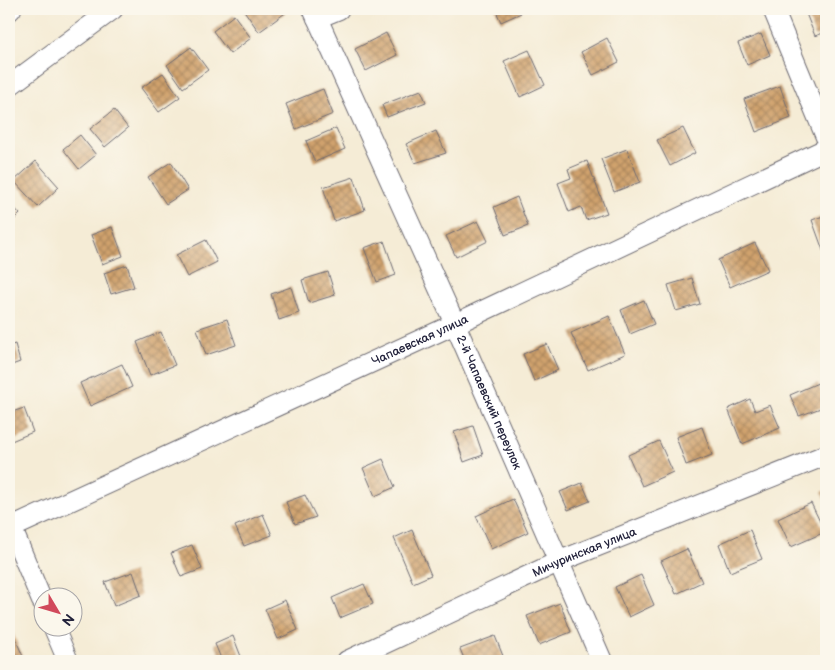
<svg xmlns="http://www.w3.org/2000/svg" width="835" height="670" font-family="'Balsamiq Sans',sans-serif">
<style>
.building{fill:url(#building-cross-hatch)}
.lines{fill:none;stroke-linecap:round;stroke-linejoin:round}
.street-casing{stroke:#6c6971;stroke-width:22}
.street{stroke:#fff;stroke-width:20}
.labels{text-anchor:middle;stroke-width:4;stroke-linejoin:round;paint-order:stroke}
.street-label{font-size:12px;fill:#22223b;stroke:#fbf7ec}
</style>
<defs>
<pattern id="building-cross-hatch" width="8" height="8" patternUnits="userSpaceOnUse" patternTransform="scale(1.25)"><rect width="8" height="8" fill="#d0a26d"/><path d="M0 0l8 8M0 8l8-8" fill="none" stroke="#a8845b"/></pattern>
</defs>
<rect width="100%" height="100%" fill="#fbf7ec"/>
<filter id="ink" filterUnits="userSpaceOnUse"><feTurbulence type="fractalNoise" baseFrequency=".02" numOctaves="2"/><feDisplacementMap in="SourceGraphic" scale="10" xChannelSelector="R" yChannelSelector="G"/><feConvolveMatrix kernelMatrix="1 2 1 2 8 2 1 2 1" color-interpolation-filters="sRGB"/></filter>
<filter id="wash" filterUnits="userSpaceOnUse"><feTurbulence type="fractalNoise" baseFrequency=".0096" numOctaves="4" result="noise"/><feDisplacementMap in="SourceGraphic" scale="20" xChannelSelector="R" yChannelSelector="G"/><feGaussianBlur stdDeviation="1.12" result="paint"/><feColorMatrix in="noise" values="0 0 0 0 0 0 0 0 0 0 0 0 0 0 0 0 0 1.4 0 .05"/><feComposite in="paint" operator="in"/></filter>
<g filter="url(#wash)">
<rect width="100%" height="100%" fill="#f5ecd6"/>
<g id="blocks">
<path class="building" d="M243,9H286L288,11L259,32Z
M495,9H520L521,13L501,22Z
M810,9H826V32L815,36L805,11Z
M234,15L251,38L230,54L213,31Z
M386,33L397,55L366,71L355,49Z
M761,34L770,55L747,65L738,43Z
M607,38L619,62L593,75L581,52Z
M191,47L208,70L183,88L167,65Z
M529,50L545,85L520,97L504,61Z
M163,73L180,97L159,112L141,88Z
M780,86L791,118L756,132L744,99Z
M323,89L333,114L296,129L286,104Z
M421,90L426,102L387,117L382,105Z
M114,110L128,128L105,147L90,129Z
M336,128L345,149L315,162L306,141Z
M683,128L695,153L670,166L657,140Z
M436,131L446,153L415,163L406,144Z
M80,135L96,155L79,169L63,149Z
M627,149L640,182L614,192L601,159Z
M36,161L59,187L38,207L14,181Z
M587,161L607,213L586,220L581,207L569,212L558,183L571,178L568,169Z
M171,162L188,190L166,204L148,177Z
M354,177L365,210L334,221L323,187Z
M517,197L528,226L505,235L494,207Z
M9,202L20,214L9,225Z
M826,215V252L824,253L812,220Z
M478,221L488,241L456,257L446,236Z
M112,227L123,256L102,264L91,235Z
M206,240L217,262L187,277L176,255Z
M384,241L396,275L377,282L364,248Z
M755,243L768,270L730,287L718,260Z
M127,265L134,287L111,294L104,273Z
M328,272L335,295L309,303L302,280Z
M692,278L700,304L676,311L668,285Z
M291,287L299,313L279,320L271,294Z
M644,300L654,324L630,334L621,310Z
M609,316L625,354L588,370L571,333Z
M227,319L236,345L206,355L197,329Z
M161,332L175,365L150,375L137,342Z
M15,344L20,362L9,366V346Z
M547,344L558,370L534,381L523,354Z
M122,364L132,387L90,406L80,383Z
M818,383L826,406L799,416L790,395Z
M750,399L755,411L770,405L780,428L742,444L728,409Z
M24,408L33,432L9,442V413Z
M473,426L483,455L464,462L454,432Z
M702,427L712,455L686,465L676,437Z
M659,441L673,472L642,486L628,455Z
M383,459L395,487L375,496L363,468Z
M582,483L590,501L568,510L560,492Z
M826,490V501L822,492Z
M305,495L316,517L295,524L286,502Z
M513,499L528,532L491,549L476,516Z
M811,503L825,532L791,547L778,519Z
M263,514L272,535L244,546L235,526Z
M412,530L431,575L413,583L394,538Z
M750,530L762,559L730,572L719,544Z
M192,545L202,569L181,577L171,553Z
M687,549L702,582L676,594L661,561Z
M133,572L141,595L114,606L105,582Z
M641,575L654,605L629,617L615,587Z
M364,584L373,604L340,618L332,598Z
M285,600L298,630L278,639L265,609Z
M560,603L571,632L539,645L527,616Z
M9,624L25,661H9Z
M233,636L242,659L236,661H222L215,644Z
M495,636L505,661H465L460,649Z"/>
</g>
</g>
<g filter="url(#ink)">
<use href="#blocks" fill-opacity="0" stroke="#6c6971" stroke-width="1"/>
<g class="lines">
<g class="street-casing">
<g id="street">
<path id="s1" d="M313,9L455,324L602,661"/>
<path d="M773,9L826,137"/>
<path d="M9,11L11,9"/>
<path d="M317,18L339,9"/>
<path d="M9,86L113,9"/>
<path d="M9,522L42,601"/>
<path id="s2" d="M11,528L455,324L826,149"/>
<path d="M54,628L68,661"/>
<path id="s3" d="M347,661L560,561L826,455"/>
</g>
</g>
<use href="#street" class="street"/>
</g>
</g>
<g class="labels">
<g class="street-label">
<text dy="4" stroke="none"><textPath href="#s2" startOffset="450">Чапаевская улица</textPath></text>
<text dy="4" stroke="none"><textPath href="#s1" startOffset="431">2-й Чапаевский переулок</textPath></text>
<text dy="4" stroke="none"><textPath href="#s3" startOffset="261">Мичуринская улица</textPath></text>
</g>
</g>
<rect width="835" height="670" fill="none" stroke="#fbf7ec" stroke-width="30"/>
<g transform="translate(58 612) rotate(128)"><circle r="24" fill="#fbf7ec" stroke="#a4a2a5"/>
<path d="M0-4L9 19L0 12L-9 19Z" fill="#d1495b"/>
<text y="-8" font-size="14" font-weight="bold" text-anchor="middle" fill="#22223b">N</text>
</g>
</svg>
